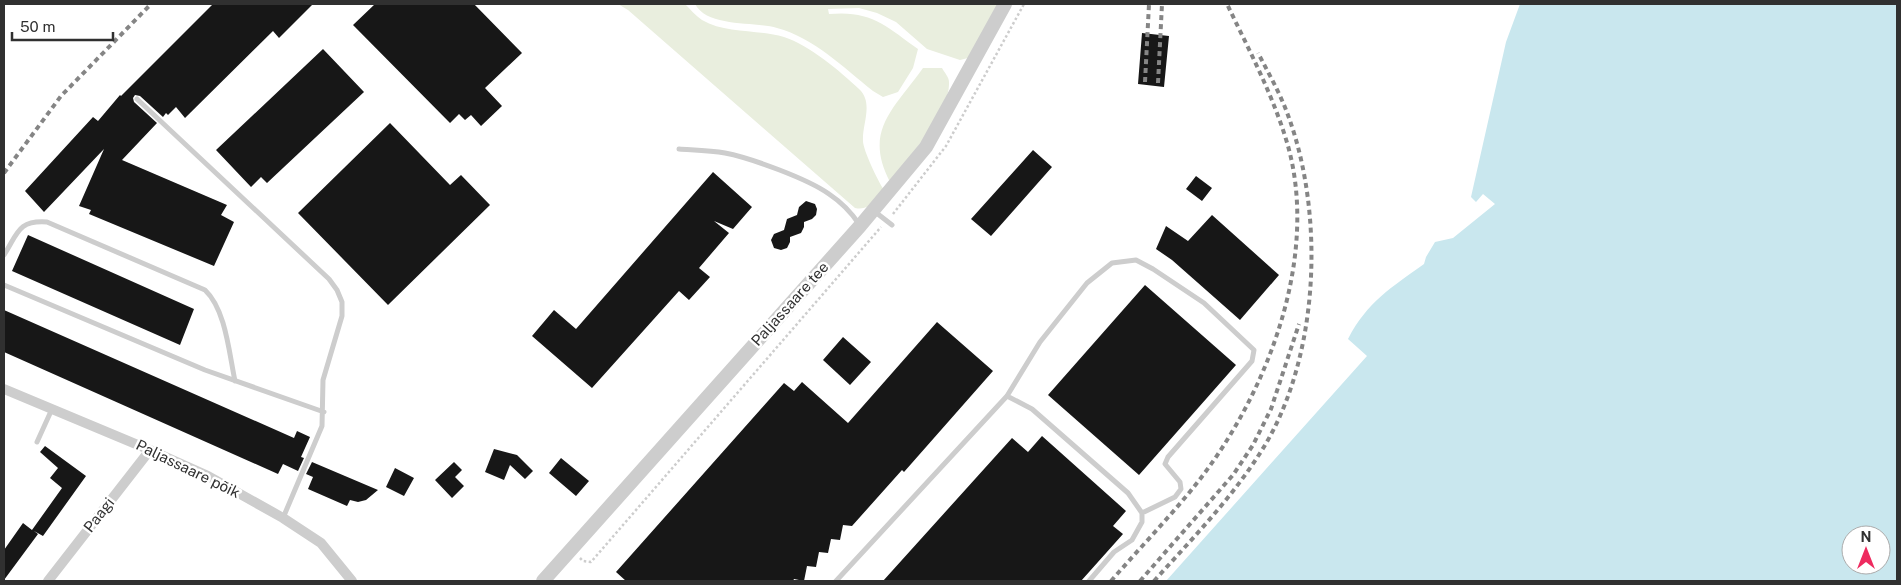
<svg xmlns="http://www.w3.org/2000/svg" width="1901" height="585" font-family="'Public Sans',sans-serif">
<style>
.green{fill:#e9eede}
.water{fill:#c9e7ee;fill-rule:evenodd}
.building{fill:#171717}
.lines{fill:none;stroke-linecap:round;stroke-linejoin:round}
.path{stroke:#cdcdcd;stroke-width:2.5;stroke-dasharray:2.5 2.5;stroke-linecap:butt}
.service{stroke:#cdcdcd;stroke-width:5}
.minor{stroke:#cdcdcd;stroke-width:10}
.tertiary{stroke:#cdcdcd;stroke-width:14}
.rail{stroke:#858585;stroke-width:4;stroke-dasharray:5 4;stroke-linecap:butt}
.labels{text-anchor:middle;stroke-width:5;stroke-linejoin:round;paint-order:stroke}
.street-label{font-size:15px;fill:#303030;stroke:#fff}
</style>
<rect width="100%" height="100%" fill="#fff"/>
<path class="green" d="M618,4H685C690,9 696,16 702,20C726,34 757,29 784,37C809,45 840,71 859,89C874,103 862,124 863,141C863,150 878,181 884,190C875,200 870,211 855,208L628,10Z
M695,4H998L968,58L960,60L927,49L896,22L877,13L859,8L828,9L829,14C871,10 886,26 918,49L913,68L898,92L883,97L873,91C843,67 814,38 777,28C754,21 708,28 695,4Z
M923,68H942C944,72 949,77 949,82C951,110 907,160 890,182C863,130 894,109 923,68Z"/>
<path class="water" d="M1520,4H1897V581H1166L1367,356L1348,339C1367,302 1392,287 1424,264L1426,257L1435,242L1453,238L1495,204L1483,194L1476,202L1471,197L1506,42ZM1851,535H1881V565H1851Z"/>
<path class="building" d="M213,4H313L279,38L273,31L185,118L176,107L168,115L166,113L163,117L140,96L135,95L133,98L134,102L157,123L122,160L227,205L221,215L234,222L214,266L89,214L91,210L79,206L104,149L44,212L25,191L93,117L98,121L120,95L121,96Z
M375,4H474L522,53L485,88L502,106L481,126L471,115L465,120L459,114L450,123L353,25Z
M1142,33L1169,36L1164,87L1138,84Z
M323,49L364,92L267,183L261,177L251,187L216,150Z
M390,123L450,185L461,175L490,205L388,305L298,213Z
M1033,150L1052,167L991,236L971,219Z
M713,172L752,207L733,229L714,221L729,233L699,268L710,277L689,300L679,291L592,388L532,336L554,310L576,329Z
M1196,176L1212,188L1202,201L1186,189Z
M806,201L815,204L817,209L816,215L812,219L804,222V227L801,233L790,237V242L787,248L781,250L774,248L771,240L774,234L784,230L787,219L797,215L799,207Z
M1212,215L1279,275L1240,320L1172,260L1156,249L1166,226L1188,241Z
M28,235L194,309L180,345L12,271Z
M1145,285L1236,365L1139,475L1048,395Z
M4,310L294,438L297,431L310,437L301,457L304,458L298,471L283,464L278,474L4,352Z
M937,322L993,371L904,472L902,470L852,526L843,525L840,540L831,539L828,553L819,552L816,567L807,566L804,581L794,579L793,581H626L616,572L784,383L794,391L802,382L848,423Z
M843,337L871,362L850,385L823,360Z
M1042,436L1126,511L1113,526L1123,534L1081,581H883L1012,438L1028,452Z
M45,446L86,476L43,536L34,531L38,534L4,580V550L23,523L32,530L62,488L50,478L58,468L40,452Z
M494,449L517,455L533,471L525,479L510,465L504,480L485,472Z
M561,458L589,481L576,496L549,473Z
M312,462L378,490L366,500L358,502L350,500L347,506L308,489L313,477L306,474Z
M454,462L462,470L455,477L464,486L452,498L435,480Z
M395,468L414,478L404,496L386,487Z"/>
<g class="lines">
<path class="path" d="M893,214L946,146L1024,4
M580,558L583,561L591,562L881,227"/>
<path class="service" d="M137,99L329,279L337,290L342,302V316L323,380L322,426L283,518
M679,149C694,150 710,150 725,153C751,158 808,179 829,194C841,202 851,212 859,224
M874,211L892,225
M4,255C18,233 18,220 47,222L205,290C226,310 229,353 235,381
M4,285L205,370L324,412
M1007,396L1032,409L1128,493L1142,513V522L1132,540L1114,552L1089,581
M37,442L52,409
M836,581L1007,396L1040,342L1087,283L1112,263L1136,260L1153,269L1204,303L1254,350L1252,361L1168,457L1165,464L1180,482L1181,489L1175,497L1142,513"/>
<path class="minor" d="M4,389L150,450L208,476L283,518L321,543L352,581
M48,581L150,450"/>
<path class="tertiary" d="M543,581L860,226L926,147L1005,4"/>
<path class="rail" d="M1145,82L1149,4
M1158,83L1162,4
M4,173L61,96L151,4
M1111,581C1138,550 1167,520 1193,488C1265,399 1320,261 1288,146C1274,97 1249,50 1227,4
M1140,581L1233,475L1253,445L1271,409L1299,324
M1154,581C1192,539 1232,498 1262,450C1319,359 1325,218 1289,118C1281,95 1269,74 1258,53"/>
</g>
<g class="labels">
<g class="street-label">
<text transform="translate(790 304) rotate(-48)" y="5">Paljassaare tee</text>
<text transform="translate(188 469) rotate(26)" y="5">Paljassaare põik</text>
<text transform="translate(99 515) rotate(-52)" y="5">Paagi</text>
</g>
</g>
<rect width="1901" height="585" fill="none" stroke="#303030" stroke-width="10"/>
<g transform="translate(1866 550)"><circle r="24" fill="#ffffff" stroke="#acacac"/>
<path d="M0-4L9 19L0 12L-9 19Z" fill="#ee2b5f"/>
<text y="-8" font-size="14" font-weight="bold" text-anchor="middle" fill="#303030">N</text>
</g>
<path d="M12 32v8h101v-8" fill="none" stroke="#303030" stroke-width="2.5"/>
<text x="20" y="32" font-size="15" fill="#303030" stroke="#ffffff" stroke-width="4" paint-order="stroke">50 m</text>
</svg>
